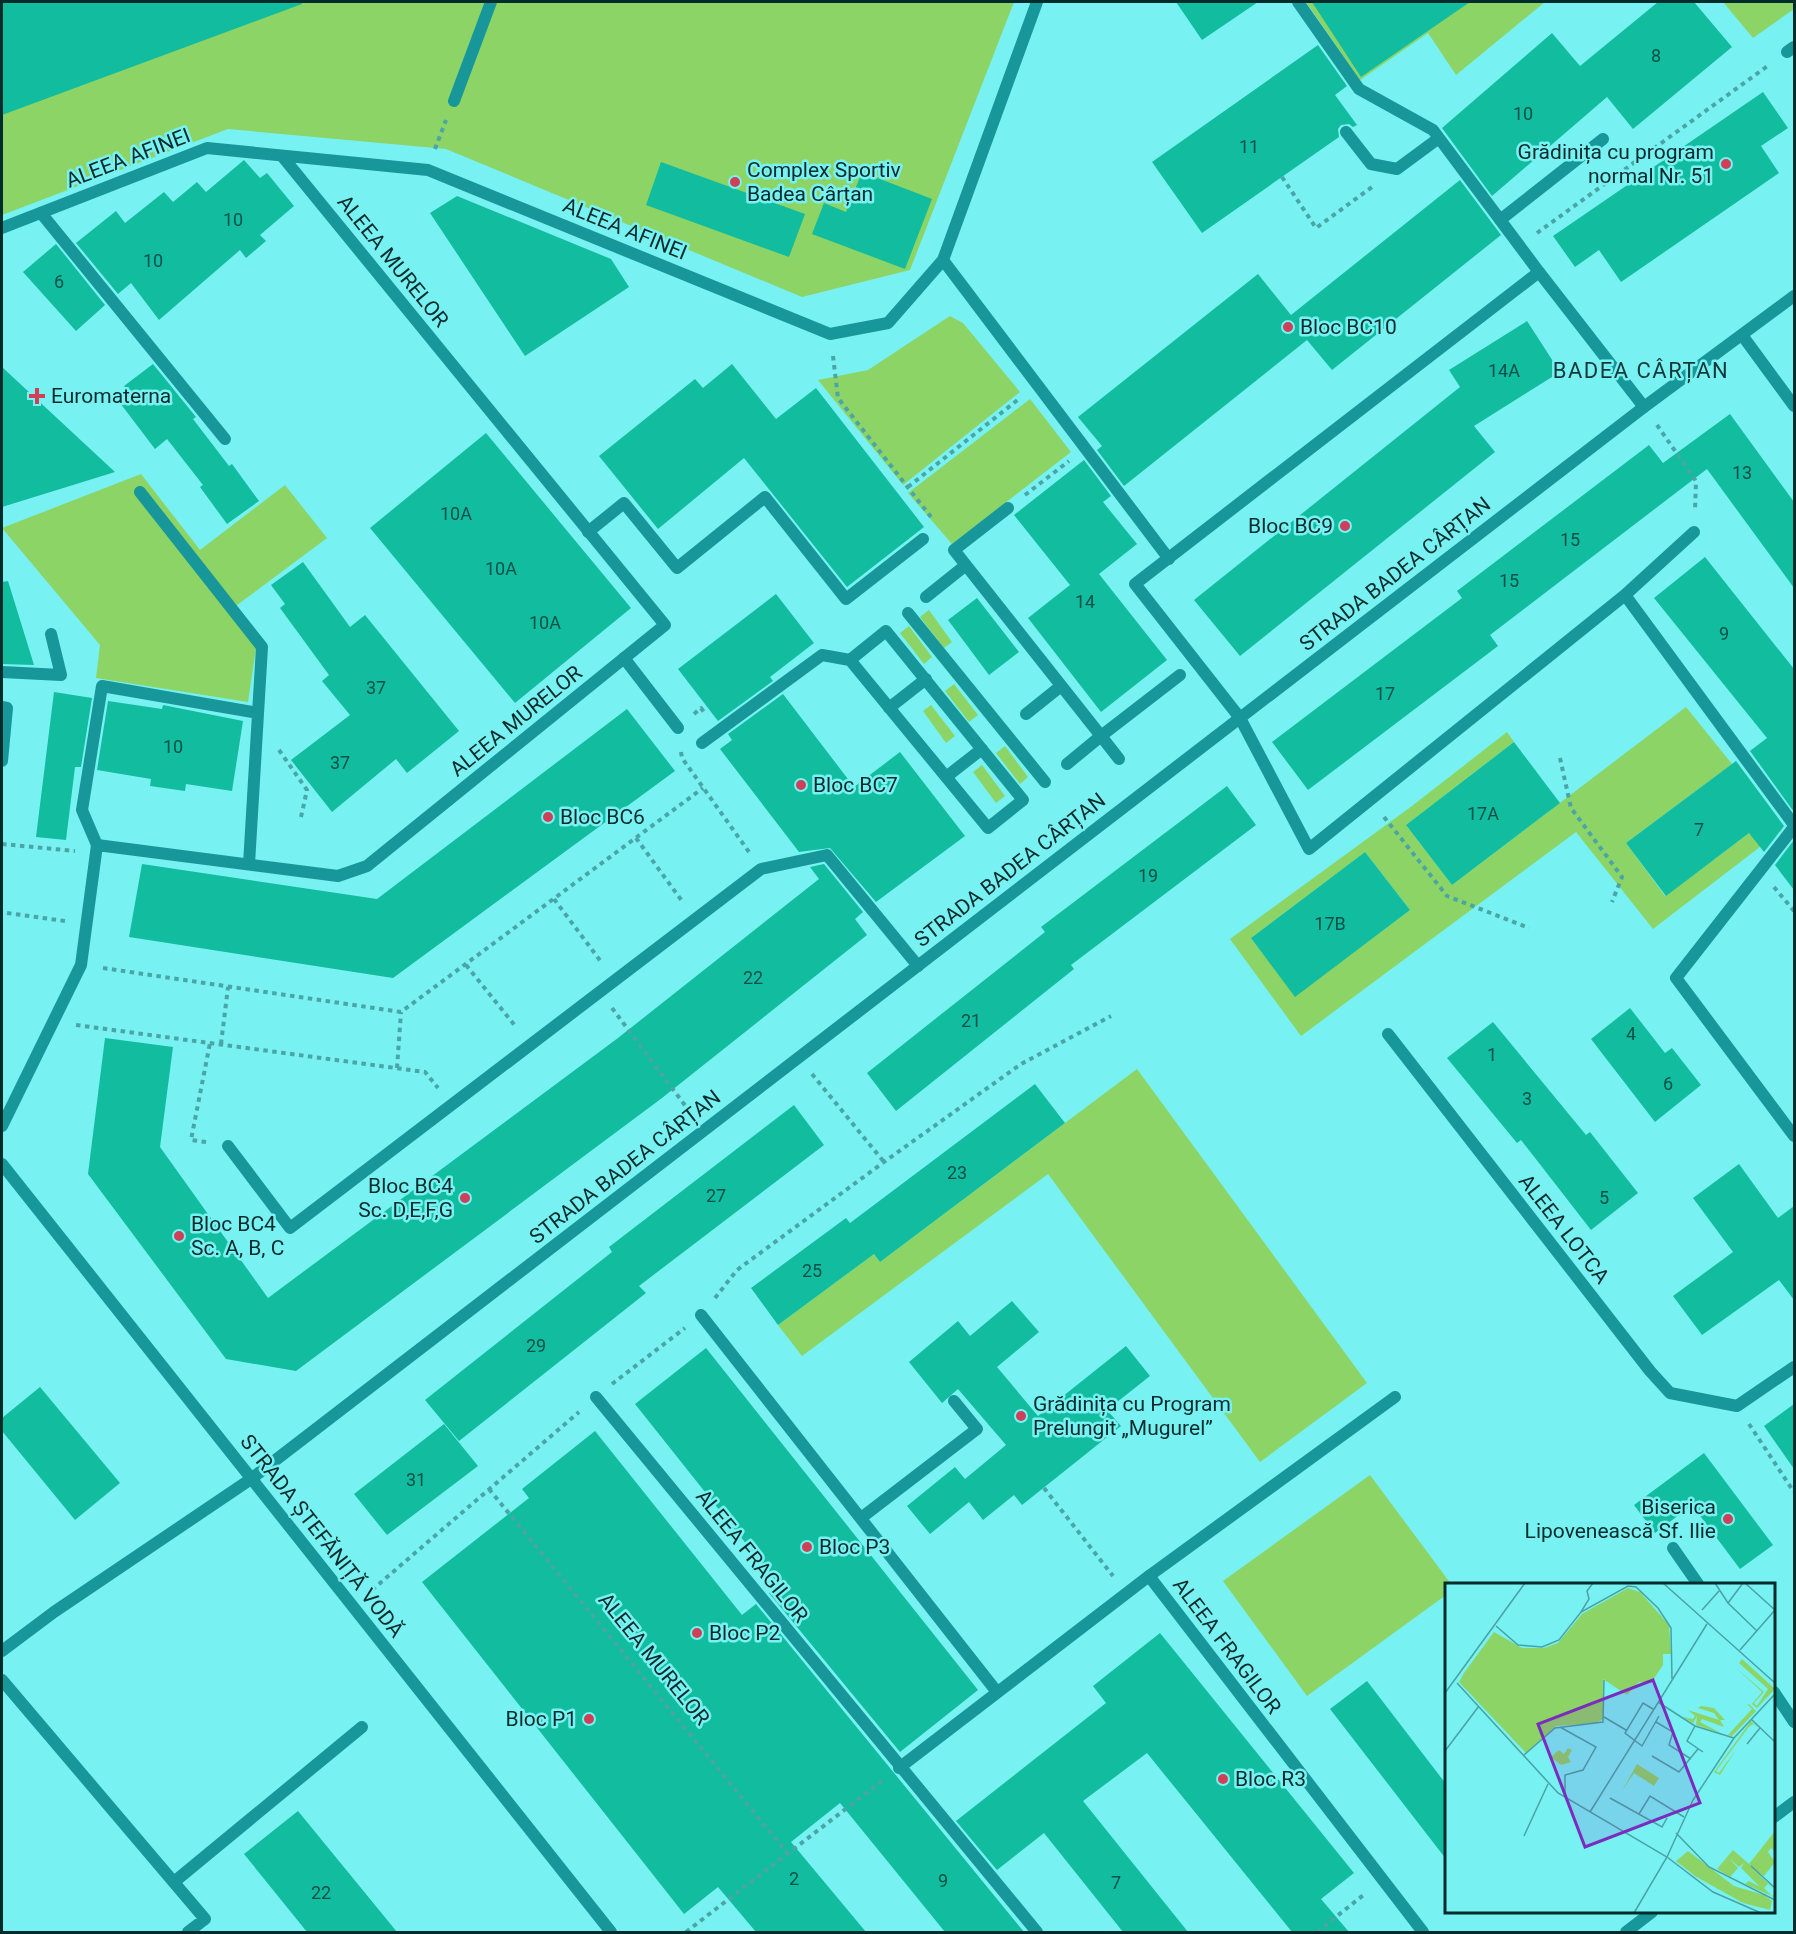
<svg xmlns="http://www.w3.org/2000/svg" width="1796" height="1934" font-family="Roboto,sans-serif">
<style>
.green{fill:#8cd466;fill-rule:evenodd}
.building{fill:#11bc9f}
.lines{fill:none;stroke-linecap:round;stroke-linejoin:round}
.path{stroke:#4aa5a6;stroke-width:4;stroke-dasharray:4.5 4.5;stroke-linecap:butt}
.service{stroke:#179799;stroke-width:12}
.pedestrian{stroke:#179799;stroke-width:12}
.minor{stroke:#179799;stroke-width:12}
.tertiary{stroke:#179799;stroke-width:12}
.poi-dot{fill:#cf3f55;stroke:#78f1f2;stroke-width:2}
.labels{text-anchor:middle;stroke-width:5;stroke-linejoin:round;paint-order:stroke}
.number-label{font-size:18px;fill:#065049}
.poi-label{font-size:21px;fill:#022c2c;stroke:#78f1f2;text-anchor:start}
.street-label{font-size:21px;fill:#022c2c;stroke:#78f1f2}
.neighbourhood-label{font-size:22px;letter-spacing:1.5px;fill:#113939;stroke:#78f1f2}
.inset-road{fill:none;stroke:#49a2a3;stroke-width:1.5}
.view{fill:#7b2cbf;fill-opacity:0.15;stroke:#7b2cbf;stroke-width:3}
.inset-edge{fill:none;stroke:#022c2c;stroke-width:3}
</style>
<rect width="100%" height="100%" fill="#78f1f2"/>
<path class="green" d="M2,2H1014L910,270L802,297L446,149L228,129L2,215Z
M1306,2H1545L1456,75L1428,33L1360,80Z
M1723,2H1794V9L1753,38Z
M950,316L963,323L1020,392L903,485L818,380L868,370Z
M1030,399L1071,452L952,544L908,493Z
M141,474L200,550L285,485L327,538L229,611L256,648L248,702L96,678L100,645L2,528Z
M929,610L952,642L944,648L920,617Z
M909,626L932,657L924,664L900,633Z
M954,684L978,715L969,722L945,691Z
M931,705L955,736L946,743L923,711Z
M1686,707L1732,764L1626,843L1665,896L1772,816L1782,830L1653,929L1576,832L1301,1036L1230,939L1412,806L1507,732L1514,742L1406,825L1452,885ZM1365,852L1410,910L1295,996L1251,938Z
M1005,746L1028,777L1020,784L996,753Z
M982,765L1005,796L996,803L973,772Z
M1137,1069L1367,1383L1260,1462L1048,1174L802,1356L778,1325L874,1254L880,1262Z
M1370,1475L1451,1584H1446V1595L1307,1696L1223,1581Z"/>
<path class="building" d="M2,2H301L302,4L2,115Z
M1176,2H1258L1202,40Z
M1312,2H1470L1361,77Z
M1658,2H1694L1732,47L1633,129L1607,97L1492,196L1442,128L1552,33L1580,66Z
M1318,45L1347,86L1335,95L1357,125L1353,127L1349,124L1341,125L1338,129L1339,137L1202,233L1152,162Z
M1763,92L1788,128L1761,146L1779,173L1621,282L1599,250L1575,267L1553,236Z
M244,160L260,178L267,173L294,206L260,235L266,241L246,258L240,250L159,320L131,283L118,294L76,243L116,211L125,223L164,192L173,202L197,182L206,192Z
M661,162L805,214L789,257L646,205Z
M862,172L932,199L905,269L812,234L824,203L846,212Z
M1460,180L1501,235L1332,370L1307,340L1124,486L1097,450L1102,446L1078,417L1258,274L1291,315Z
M457,196L611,259L629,287L525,356L430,213Z
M56,244L105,305L76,331L23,272Z
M1527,321L1560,372L1474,426L1495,452L1240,656L1194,600L1460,387L1449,370Z
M153,364L196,417L193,419L229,466L232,464L259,501L227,524L200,487L203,485L167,439L155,449L120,403L131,395L124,386Z
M732,364L776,419L816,388L924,527L847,587L744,458L658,529L599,456L695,379L703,388Z
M2,367L115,472L2,507Z
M1730,414L1794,502V588L1707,469L1490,635L1498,646L1308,790L1272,742L1462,598L1457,591L1649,445L1663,463Z
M486,433L631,608L515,703L370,528Z
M1084,460L1111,496L1103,502L1137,544L1099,574L1167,660L1101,712L1028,618L1070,585L1014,515Z
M1705,557L1794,669V812L1750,751L1767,738L1654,598Z
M303,562L350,627L365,615L459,731L407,773L396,759L332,812L291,760L350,715L322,681L329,675L280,608L285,604L271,585Z
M8,581L34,665L2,664V582Z
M776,594L814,643L770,677L773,681L718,721L678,669Z
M977,598L1019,652L989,675L948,620Z
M54,692L92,698L81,767H75L66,840L36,837Z
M783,694L854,787L900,752L965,836L876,902L830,848L799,852L720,749L732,740L728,734Z
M108,701L162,709L163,705L243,721L232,791L186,784L185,791L150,786L151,779L97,770Z
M627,709L675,771L393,978L129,937L142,864L377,899Z
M1514,742L1560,803L1452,885L1406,825Z
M1736,761L1784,826L1764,852L1749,833L1666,896L1626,843Z
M1227,786L1256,825L1071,965L1074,969L896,1111L867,1073L1045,932L1041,927Z
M1794,840V890L1775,865Z
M1365,852L1410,910L1295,997L1251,938Z
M824,864L863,912L855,919L867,935L662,1098L296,1371L226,1359L88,1174L105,1038L173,1047L160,1147L268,1298L618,1038L819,879L810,867Z
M1630,1008L1665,1053L1672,1048L1701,1085L1655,1122L1591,1039Z
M1493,1022L1586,1135L1590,1132L1638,1193L1591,1230L1521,1140L1517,1143L1447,1058Z
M1035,1084L1065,1123L880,1262L874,1254L778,1325L751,1288L846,1218L850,1223Z
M794,1105L824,1145L639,1286L646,1293L459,1441L425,1400L612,1252L609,1247Z
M1739,1164L1778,1218L1794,1206V1300L1779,1280L1702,1335L1673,1296L1733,1252L1693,1198Z
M1012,1301L1039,1332L997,1367L1038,1416L1126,1346L1150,1376L1107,1410L1121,1426L1022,1505L1014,1495L983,1520L969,1502L930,1534L907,1506L955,1467L965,1479L1006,1445L958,1389L942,1403L909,1362L958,1321L970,1336Z
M706,1348L978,1690L900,1752L769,1593L779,1585L635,1404Z
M40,1387L120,1483L75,1520L2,1431V1418Z
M1794,1404V1469L1764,1426Z
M444,1424L478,1466L387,1535L354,1494Z
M595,1431L742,1615L756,1604L1024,1932H945L840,1803L791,1842L866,1932H756L718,1887L684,1914L422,1582L529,1498L522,1489Z
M1704,1453L1773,1545L1740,1569L1692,1505L1655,1533L1634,1505Z
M1160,1633L1354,1873L1321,1899L1349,1932H1292L1147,1753L1083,1801L1188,1932H1123L1044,1833L997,1870L956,1821L1106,1703L1093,1686Z
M1367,1681L1446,1784V1859L1330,1709Z
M298,1811L397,1932H307L244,1854Z"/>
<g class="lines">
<path class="path" d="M435,149L446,120
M1282,177L1316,228L1372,187
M1537,233L1769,65
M833,356L838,398L931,517
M1657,425L1696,481L1695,510
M908,487L1020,398
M1025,495L1069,461
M694,714L701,708L706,715
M279,750L307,790L301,817
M681,752L682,758L749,852
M1560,758L1571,808L1622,877L1612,902
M1384,817L1447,896L1529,928
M636,838L682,901
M2,844L75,851
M1774,887L1794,911
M554,899L602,963
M7,913L65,921
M466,965L516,1027
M103,968L401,1012L703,788
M612,1008L690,1112
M76,1025L425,1072L438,1088
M221,1044L228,987
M397,1068L401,1012
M812,1074L884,1162
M206,1142L191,1140L210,1043
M715,1298L737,1270L884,1162L1021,1064L1111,1016
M612,1384L685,1328
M1749,1424L1794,1492
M1044,1488L1113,1576
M489,1489L788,1854
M372,1590L579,1412
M686,1932L882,1781
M1317,1932L1366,1893"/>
<path class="service" d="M1298,2L1359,89L1433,130L1539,272
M1787,52L1794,47
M454,101L491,2
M1346,132L1371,164L1397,169L1439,138
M41,213L225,439
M1500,220L1603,139
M140,492L262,647L249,864
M588,532L624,503L677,568L765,497L846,599L923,539
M624,658L678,728
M2,672L61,675L51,634
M2,707L7,708L2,761
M97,845L82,810L102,686L258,713
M228,1146L290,1228L761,869L827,855L918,966
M701,1315L997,1692
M861,1518L977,1429L954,1401
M1673,1548L1698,1584
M1149,1576L1395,1397
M2,1651L54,1612L251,1479
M2,1680L205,1919L188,1932
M1774,1692L1794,1722
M174,1882L362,1727"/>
<path class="pedestrian" d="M1008,508L954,550L1101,736L1180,675
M926,597L966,565
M908,613L1045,782
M886,631L1023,800L988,828L850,660Z
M889,708L926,679
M1026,714L1061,686
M702,743L822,655L850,660
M1067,764L1101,736L1119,759
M946,777L982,749"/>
<path class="minor" d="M2,228L207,148L428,170L830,334L888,323L943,260L1037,2
M943,260L1169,559
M1742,335L1794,406
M1644,407L1539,272L1135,584L1240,718L1309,849L1625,595L1694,532
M1625,595L1794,825
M1794,827L1676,978L1794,1136
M1388,1034L1650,1371L1670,1393L1737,1406L1794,1367
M2,1126L81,965L97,845L338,876L367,866L665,625L282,156
M596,1397L1037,1932
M899,1768L1149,1576L1423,1932"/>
<path class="tertiary" d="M2,1164L611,1932
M251,1479L1644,407L1794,296
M1774,1817L1794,1802
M1626,1932L1652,1912"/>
</g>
<g class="poi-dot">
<circle cx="1726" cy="164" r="6"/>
<circle cx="735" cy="182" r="6"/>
<circle cx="1288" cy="327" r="6"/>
<path d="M34 387h6v6h6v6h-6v6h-6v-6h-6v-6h6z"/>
<circle cx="1345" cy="526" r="6"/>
<circle cx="801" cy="785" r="6"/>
<circle cx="548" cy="817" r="6"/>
<circle cx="465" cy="1198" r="6"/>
<circle cx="179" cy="1236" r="6"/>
<circle cx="1021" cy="1416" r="6"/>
<circle cx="1728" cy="1519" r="6"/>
<circle cx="807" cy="1547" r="6"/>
<circle cx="697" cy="1633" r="6"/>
<circle cx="589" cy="1719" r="6"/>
<circle cx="1223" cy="1779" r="6"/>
</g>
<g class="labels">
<g class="number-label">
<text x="1656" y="62">8</text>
<text x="1523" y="120">10</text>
<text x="1249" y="153">11</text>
<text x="233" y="226">10</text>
<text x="153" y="267">10</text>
<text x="59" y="288">6</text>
<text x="1504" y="377">14A</text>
<text x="1742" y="479">13</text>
<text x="456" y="520">10A</text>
<text x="1570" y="546">15</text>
<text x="501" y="575">10A</text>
<text x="1509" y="587">15</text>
<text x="1085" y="608">14</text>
<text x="545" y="629">10A</text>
<text x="1724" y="640">9</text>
<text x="376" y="694">37</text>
<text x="1385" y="700">17</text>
<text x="173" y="753">10</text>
<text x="340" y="769">37</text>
<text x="1483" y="820">17A</text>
<text x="1699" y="836">7</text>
<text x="1148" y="882">19</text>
<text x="1330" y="930">17B</text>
<text x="753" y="984">22</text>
<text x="971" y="1027">21</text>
<text x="1631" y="1040">4</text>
<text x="1492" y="1061">1</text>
<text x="1668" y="1090">6</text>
<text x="1527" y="1105">3</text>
<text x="957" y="1179">23</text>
<text x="716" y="1202">27</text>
<text x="1604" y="1204">5</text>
<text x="812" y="1277">25</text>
<text x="536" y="1352">29</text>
<text x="416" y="1486">31</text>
<text x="794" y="1885">2</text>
<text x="943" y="1887">9</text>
<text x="1116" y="1889">7</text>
<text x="321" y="1899">22</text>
</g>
<g class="poi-label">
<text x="1714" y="159" text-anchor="end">Grădinița cu program<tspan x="1714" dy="24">normal Nr. 51</tspan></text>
<text x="747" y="177">Complex Sportiv<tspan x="747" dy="24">Badea Cârțan</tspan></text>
<text x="1300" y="334">Bloc BC10</text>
<text x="51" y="403">Euromaterna</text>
<text x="1333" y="533" text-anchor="end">Bloc BC9</text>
<text x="813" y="792">Bloc BC7</text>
<text x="560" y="824">Bloc BC6</text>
<text x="453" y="1193" text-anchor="end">Bloc BC4<tspan x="453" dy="24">Sc. D,E,F,G</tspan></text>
<text x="191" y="1231">Bloc BC4<tspan x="191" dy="24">Sc. A, B, C</tspan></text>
<text x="1033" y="1411">Grădinița cu Program<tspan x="1033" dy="24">Prelungit „Mugurel”</tspan></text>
<text x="1716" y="1514" text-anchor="end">Biserica<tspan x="1716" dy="24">Lipovenească Sf. Ilie</tspan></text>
<text x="819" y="1554">Bloc P3</text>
<text x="709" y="1640">Bloc P2</text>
<text x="577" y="1726" text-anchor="end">Bloc P1</text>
<text x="1235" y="1786">Bloc R3</text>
</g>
<g class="street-label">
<text transform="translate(128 158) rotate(-21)" y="7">ALEEA AFINEI</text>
<text transform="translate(625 229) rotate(22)" y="7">ALEEA AFINEI</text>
<text transform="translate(393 261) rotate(51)" y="7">ALEEA MURELOR</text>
<text transform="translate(1395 574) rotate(-38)" y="7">STRADA BADEA CÂRȚAN</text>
<text transform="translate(516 721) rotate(-39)" y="7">ALEEA MURELOR</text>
<text transform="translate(1010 870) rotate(-38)" y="7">STRADA BADEA CÂRȚAN</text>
<text transform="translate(625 1167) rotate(-38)" y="7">STRADA BADEA CÂRȚAN</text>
<text transform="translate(1564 1229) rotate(52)" y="7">ALEEA LOTCA</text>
<text transform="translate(322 1536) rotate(52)" y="7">STRADA ȘTEFĂNIȚĂ VODĂ</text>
<text transform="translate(752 1556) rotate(51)" y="7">ALEEA FRAGILOR</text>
<text transform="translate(1227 1646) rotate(53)" y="7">ALEEA FRAGILOR</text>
<text transform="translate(654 1659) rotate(51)" y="7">ALEEA MURELOR</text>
</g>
<g class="neighbourhood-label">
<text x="1641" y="378">BADEA CÂRȚAN</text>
</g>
</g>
<g transform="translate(1445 1583)">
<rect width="330" height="330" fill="#78f1f2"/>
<path d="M183,5L195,9L224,42L226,71H218V82L206,100L194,99L182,112L158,96V136L151,140L111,143L81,170L14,99L19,90L49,49L77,65H99L113,60L137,31ZM297,76L330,106L312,125L307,121L317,109L290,84L319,109L309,120L312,123L323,106L294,80ZM304,121L311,128L287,153L283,152L307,126L303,122L282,144ZM256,123L269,125L280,137H275L279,144L257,136L255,139L276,150L251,142L252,133L248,140L238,134L248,136L250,133L243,127L274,137L269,130L253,125ZM306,138L313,145L308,141L303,145L271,188L274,190L290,168L275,192L269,189ZM123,165L127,167L123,174L126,179L116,182L106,174L114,167L119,171ZM192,181L214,195L209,203L189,190L177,208ZM330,248V269L326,265L323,269L330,279L319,293L306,284L330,307L323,301L319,305L327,313L330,310L329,314L300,301L304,298L315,304L296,285L299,280L294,284L284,275L293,285L285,294L272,286L288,267L304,281ZM243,268L289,303L319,312L327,318L325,327L298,320L250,293L231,278Z" fill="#8cd466"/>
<path class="inset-road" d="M218,0L330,100M270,0L283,20L312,48M300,0L330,27M283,20L298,0M257,27L274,8M136,29L144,16L142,8L148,0M51,43L73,62L97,64L114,57L136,29L183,3L191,4L213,25L226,45L227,96M295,67L330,27M12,100L113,210L222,274L268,309L316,330M0,110L80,0M213,119L250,143L289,155M208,126L198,120L180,150L197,163L214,133M159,134L181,147M306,136L330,159M211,139L228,149L224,162L246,176M250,143L242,158L258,169M115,144L151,164L138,187L120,192V214M302,161L315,145M0,168L34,123M79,172L110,145L158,139L159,97M207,173L234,189L253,166M165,215L217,244L222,235M145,229L262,41M194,231L205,213L239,234M231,250L264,284L330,317M79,253L103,201M306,283L330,305M189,330L222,274L248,217L289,155L330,111"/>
<path class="view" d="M208,97L255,220L140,264L93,141Z"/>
<rect width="330" height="330" class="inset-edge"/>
</g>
<rect width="1796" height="1934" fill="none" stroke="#022c2c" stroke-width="6"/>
</svg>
